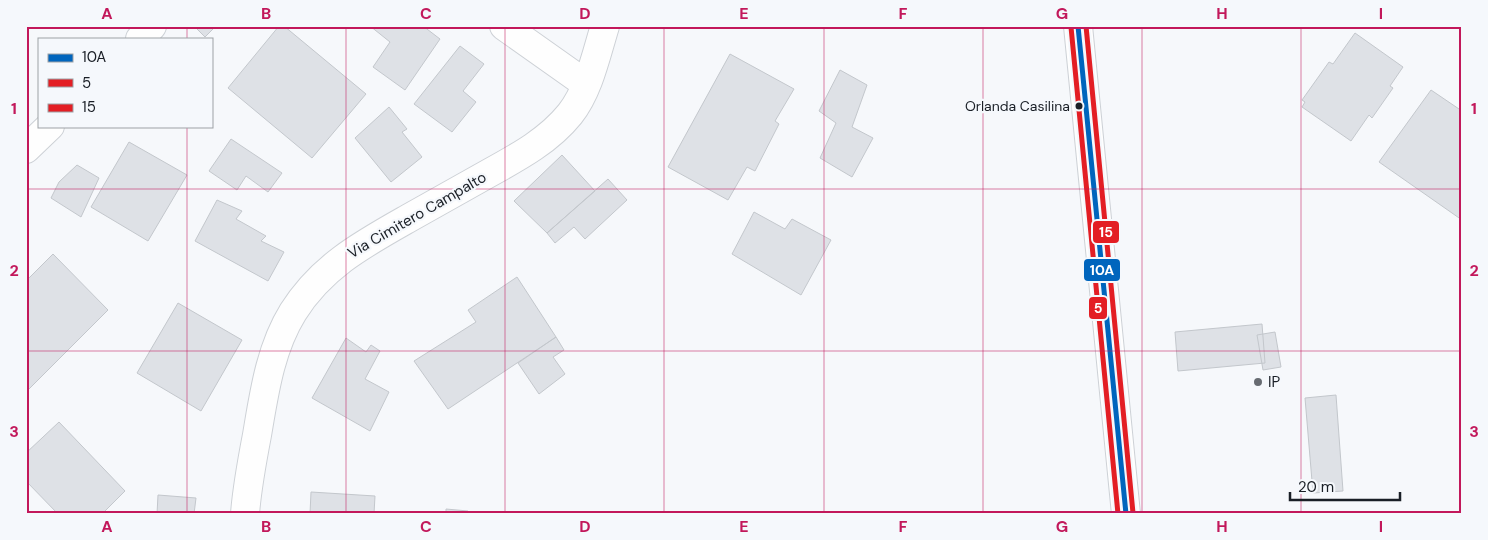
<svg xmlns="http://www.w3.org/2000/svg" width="1488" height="540" font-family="'DM Sans',sans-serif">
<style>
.building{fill:#dee1e6;stroke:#c3c7cc}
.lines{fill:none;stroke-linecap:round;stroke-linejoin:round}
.street-casing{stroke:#cdd1d6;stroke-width:30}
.secondary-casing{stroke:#cdd1d6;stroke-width:30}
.street{stroke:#fefefe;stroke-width:28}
.secondary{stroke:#fefefe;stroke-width:28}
.bus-1-casing{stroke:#f5f8fc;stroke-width:9}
.bus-2-casing{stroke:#f5f8fc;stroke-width:9}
.bus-3-casing{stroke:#f5f8fc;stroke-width:9}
.bus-1{stroke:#0065bd;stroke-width:5}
.bus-2{stroke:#e31e24;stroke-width:5}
.bus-3{stroke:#e31e24;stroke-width:5}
.grid{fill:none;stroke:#c2185b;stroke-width:1;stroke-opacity:0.55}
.bus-dot{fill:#1a1f26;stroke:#f5f8fc;stroke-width:2}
.poi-dot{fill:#676b71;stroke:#f5f8fc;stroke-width:2}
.labels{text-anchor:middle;stroke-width:4.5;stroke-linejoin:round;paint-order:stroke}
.bus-label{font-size:14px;fill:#1a1f26;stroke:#f5f8fc;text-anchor:end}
.street-label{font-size:15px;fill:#1a1f26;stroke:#f5f8fc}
.poi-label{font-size:15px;fill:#1a1f26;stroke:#f5f8fc;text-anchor:start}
.line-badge{stroke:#f5f8fc;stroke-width:2}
.badge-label{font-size:14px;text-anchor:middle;font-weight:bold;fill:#fff}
.neatline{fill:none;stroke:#c2185b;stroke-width:2}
.grid-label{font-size:16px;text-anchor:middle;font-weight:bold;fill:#c2185b}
</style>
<rect width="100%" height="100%" fill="#f6f8fb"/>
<path class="building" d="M194,26H216L205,37Z
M279,26H284L366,94L312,158L228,88Z
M370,26H423L440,39L405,90L373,67L390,42Z
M1355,33L1403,67L1390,86L1393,88L1372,118L1369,115L1351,141L1302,107L1305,102L1302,100L1329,62L1333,64Z
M460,46L484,64L463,91L476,102L452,132L414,104Z
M730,54L794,89L775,121L779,124L755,171L747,167L728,200L668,167Z
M840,70L867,85L852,127L873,138L852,177L820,158L836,123L819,111Z
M1431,90L1462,111V220L1379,162Z
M389,107L407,129L402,132L422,157L391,182L355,138Z
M231,139L282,173L268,192L246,176L237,190L209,171Z
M129,142L187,175L148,241L91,207Z
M562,155L595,191L547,233L514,201Z
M77,165L99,178L81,217L51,198L59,182Z
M608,179L627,200L585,239L574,227L555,243L547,233Z
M217,200L242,211L236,219L266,236L261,241L284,252L268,281L195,241Z
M754,212L785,229L792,219L831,240L801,295L732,254Z
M53,254L108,310L26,392V281Z
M517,277L556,337L448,409L414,361L476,322L468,310Z
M178,303L242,340L201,411L137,373Z
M1262,324L1265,363L1178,371L1175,332Z
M1275,332L1281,367L1263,370L1257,335Z
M556,337L564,350L553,357L565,374L539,394L518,363Z
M346,338L366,352L371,345L380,351L365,379L389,392L370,431L312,398Z
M1336,395L1343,491L1313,493L1305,398Z
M59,422L125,491L102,514H58L26,481V453Z
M311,492L375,496L374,514H310Z
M158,495L196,498L194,514H157Z
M446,509L468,511V514H446Z"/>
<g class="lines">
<g class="street-casing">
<path id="street" d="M504,26L586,84
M140,39L152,26
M26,149L50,126
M245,514C247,487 252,461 257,435C264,394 270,349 293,312C322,266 363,244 409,218C436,203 464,187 491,172C520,156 549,140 570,114C589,90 596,55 605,26"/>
</g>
<g class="secondary-casing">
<path id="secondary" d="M1078,26L1126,514"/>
</g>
<use href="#street" class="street"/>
<use href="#secondary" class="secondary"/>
<g class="bus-1-casing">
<path id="bus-1" d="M1078,26L1126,514"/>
</g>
<g class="bus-2-casing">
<path id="bus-2" d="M1071,27L1118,514"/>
</g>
<g class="bus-3-casing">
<path id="bus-3" d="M1086,26L1133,513"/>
</g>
<use href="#bus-1" class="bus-1"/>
<use href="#bus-2" class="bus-2"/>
<use href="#bus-3" class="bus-3"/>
</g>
<path class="grid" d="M187,26V39M346,26V514M505,26V514M664,26V514M824,26V514M983,26V514M1142,26V514M1301,26V514M187,126V514M26,189H1462M26,351H1462"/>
<circle class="bus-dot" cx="1079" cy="106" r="4.5"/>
<circle class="poi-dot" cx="1258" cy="382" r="5"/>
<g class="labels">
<g class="bus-label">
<text x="1070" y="111">Orlanda Casilina</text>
</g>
<g class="street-label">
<text transform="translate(417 215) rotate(-30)" y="5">Via Cimitero Campalto</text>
</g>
<g class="poi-label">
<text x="1268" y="387">IP</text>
</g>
</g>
<g class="line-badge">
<rect x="1092" y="220" width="28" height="24" rx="5" fill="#e31e24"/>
<rect x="1083" y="258" width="38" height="24" rx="5" fill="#0065bd"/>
<rect x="1088" y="296" width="20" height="24" rx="5" fill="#e31e24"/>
</g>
<g class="badge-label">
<text x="1106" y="237">15</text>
<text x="1102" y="275">10A</text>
<text x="1098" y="313">5</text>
</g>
<rect width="1488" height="540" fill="none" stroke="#f5f8fc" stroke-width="55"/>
<rect x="38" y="38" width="175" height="90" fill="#f5f8fc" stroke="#9da1a6"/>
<rect x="48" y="54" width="25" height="8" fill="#0065bd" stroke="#9da1a6"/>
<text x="82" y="62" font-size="15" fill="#1a1f26">10A</text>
<rect x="48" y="79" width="25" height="8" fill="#e31e24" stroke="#9da1a6"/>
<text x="82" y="88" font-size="15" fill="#1a1f26">5</text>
<rect x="48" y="104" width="25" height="8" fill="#e31e24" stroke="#9da1a6"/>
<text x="82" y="112" font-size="15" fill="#1a1f26">15</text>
<path d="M1290 492v8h110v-8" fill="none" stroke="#1a1f26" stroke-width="2.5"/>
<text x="1298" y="492" font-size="15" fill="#1a1f26" stroke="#f5f8fc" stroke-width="4" paint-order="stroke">20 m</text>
<rect x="28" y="28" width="1432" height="484" class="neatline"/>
<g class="grid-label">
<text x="107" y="19">A</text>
<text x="266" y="19">B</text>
<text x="426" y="19">C</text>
<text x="585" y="19">D</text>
<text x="744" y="19">E</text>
<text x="903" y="19">F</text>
<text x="1062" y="19">G</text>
<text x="1222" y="19">H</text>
<text x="1381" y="19">I</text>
<text x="14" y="114">1</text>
<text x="1474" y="114">1</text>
<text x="14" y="276">2</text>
<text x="1474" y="276">2</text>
<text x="14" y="437">3</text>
<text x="1474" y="437">3</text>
<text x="107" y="532">A</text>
<text x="266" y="532">B</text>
<text x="426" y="532">C</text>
<text x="585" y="532">D</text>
<text x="744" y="532">E</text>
<text x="903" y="532">F</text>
<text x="1062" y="532">G</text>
<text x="1222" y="532">H</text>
<text x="1381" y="532">I</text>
</g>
</svg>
